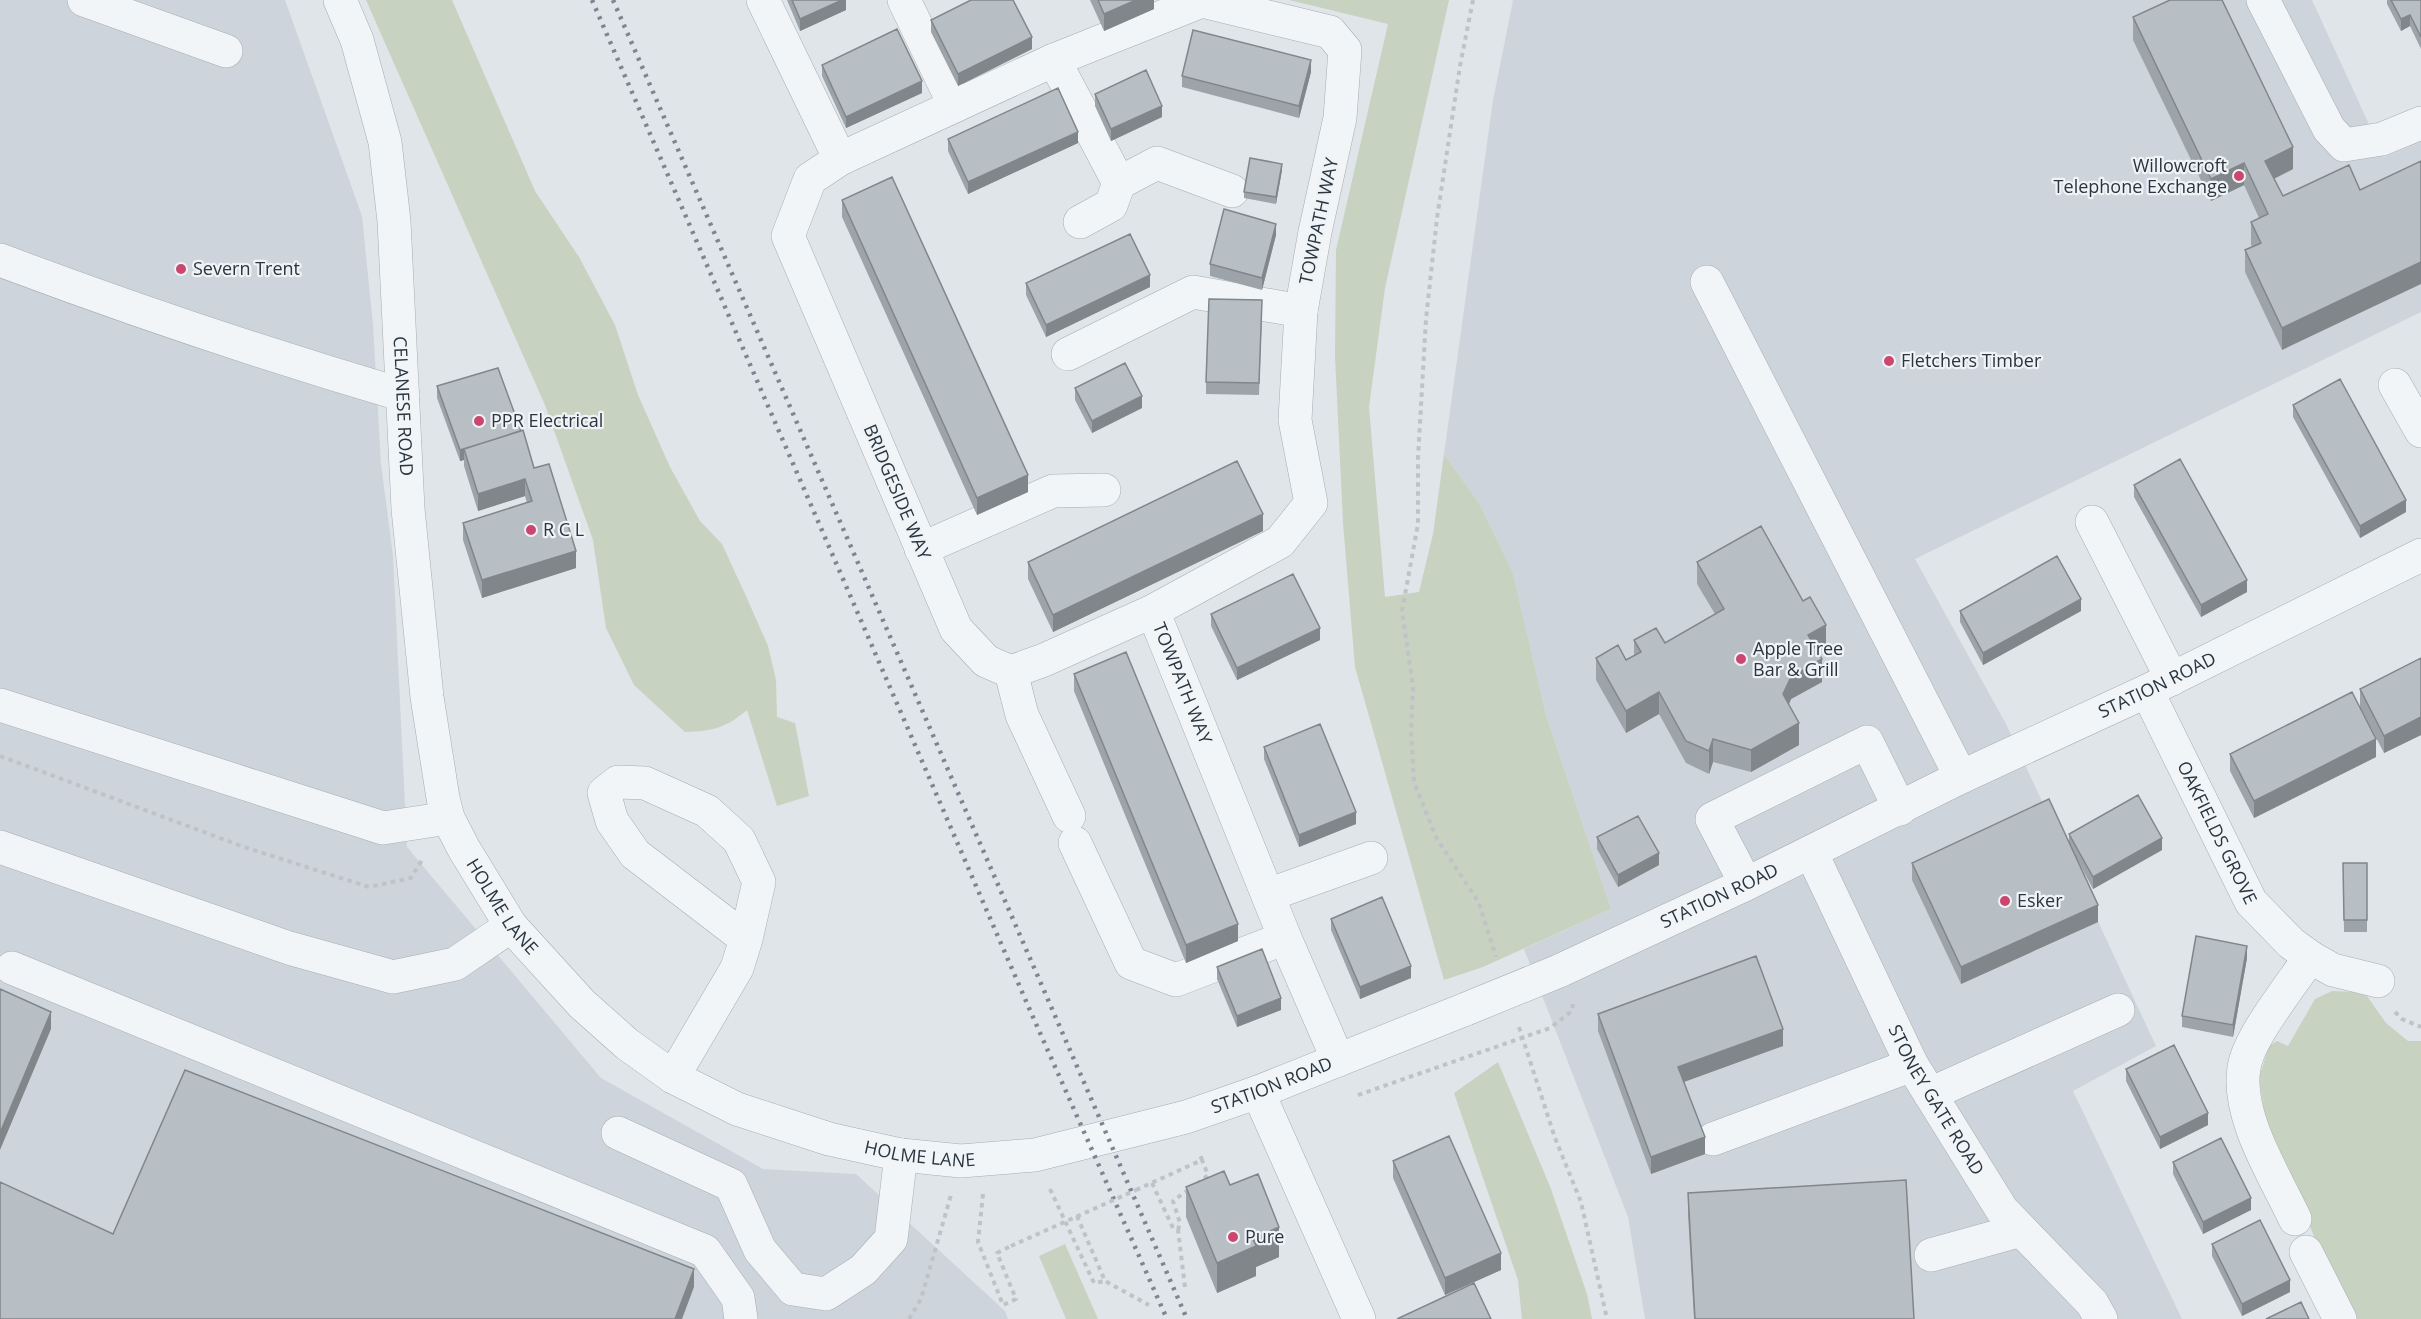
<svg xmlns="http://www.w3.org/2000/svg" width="2421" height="1319" font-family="'Open Sans',sans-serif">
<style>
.built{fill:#ced4db}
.green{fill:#c8d2c1}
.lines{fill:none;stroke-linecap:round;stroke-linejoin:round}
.minor-casing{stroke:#a5adb3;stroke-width:34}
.path{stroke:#bec3c7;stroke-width:4;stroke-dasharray:4.5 4.5;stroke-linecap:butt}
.minor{stroke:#f2f5f7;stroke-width:33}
.rail{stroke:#7a8792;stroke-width:4.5;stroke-dasharray:3 6;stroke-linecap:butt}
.minor-bridge-casing{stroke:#a5adb3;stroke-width:34;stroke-linecap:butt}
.path-bridge{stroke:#bec3c7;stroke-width:4;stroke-dasharray:4.5 4.5;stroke-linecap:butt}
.minor-bridge{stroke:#f2f5f7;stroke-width:33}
.wall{fill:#9da4a9}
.shaded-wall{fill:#80868a}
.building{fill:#b7bfc5;stroke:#80868a;stroke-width:1.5}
.poi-dot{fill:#cb476f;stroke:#eff3f6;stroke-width:2}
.labels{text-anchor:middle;stroke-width:4.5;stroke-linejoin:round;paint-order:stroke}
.poi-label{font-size:18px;fill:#293540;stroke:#eff3f6;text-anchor:start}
.street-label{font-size:18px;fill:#293540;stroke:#eff3f6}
</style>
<rect width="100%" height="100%" fill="#e0e5e9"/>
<path class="built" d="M0,0H285L362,216L373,325L381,464L393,556L407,847L601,1078L763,1169L856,1174L1005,1311L1008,1319H0Z
M1513,0H2312L2384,157L2421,142V312L1915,559L2006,724L2156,1046L2073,1091L2182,1319H1645L1628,1217L1524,949L1611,909L1546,715L1513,573L1479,503L1444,454L1493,100Z"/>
<path class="green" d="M366,0H452L535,191L579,257L615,325L638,395L670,467L700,521L722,544L746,596L768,646L776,680L777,717L795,723L809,796L777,806L747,710C725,728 714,731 685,732L634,685L606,628L593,540L545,405Z
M1289,0H1449L1385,288L1369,407L1385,597L1419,592L1433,534L1444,454L1479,503L1513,573L1546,715L1611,909L1483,967L1444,980L1355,667L1343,523L1335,356L1336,250L1388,24Z
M2332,991L2352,992L2367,996L2386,1023L2408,1041H2421V1319H2354L2336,1291L2289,1174L2266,1123L2259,1078L2269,1046L2277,1041L2288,1046L2315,999Z
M1498,1062L1551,1189L1587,1294L1592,1319H1522L1518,1280L1454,1093Z
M1065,1244L1098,1319H1066L1039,1256Z"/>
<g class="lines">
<g class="minor-casing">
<g id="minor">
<path d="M84,0L226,51"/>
<path id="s1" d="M340,0L357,40L385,142L394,221L408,509L427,697L443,798L448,818L464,849L511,926L582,1004L627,1044L673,1077L737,1109L829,1139L901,1155L961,1161L1035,1155L1186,1117L1258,1092L1466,1009"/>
<path d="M763,0L840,159"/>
<path d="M904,0L955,106"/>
<path d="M2263,0L2329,129L2344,145L2382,139L2421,123"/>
<path d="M1202,1L1330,32L1345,50L1340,118L1315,232L1301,311L1295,420L1311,503L1280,542L1153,611L1044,660L1011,672L986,661L956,629L788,236L810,179L840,159L1054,60Z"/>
<path d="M1054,60L1119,183L1111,205L1080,222"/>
<path d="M1119,183L1157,163L1232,191"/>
<path d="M0,260C133,310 267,355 403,395"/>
<path d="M1707,282L1961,777"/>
<path d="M1068,354L1193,292L1301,311"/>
<path d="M2395,385L2421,431"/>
<path d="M2092,522L2172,679"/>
<path d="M921,549L1053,491L1104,490"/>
<path id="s2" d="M1153,611L1285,938L1338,1060"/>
<path d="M1011,672L1022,715L1069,816"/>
<path id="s3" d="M2147,691L2251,902L2291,943L2310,957L2333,970L2378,981"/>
<path d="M0,705L383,828L448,818"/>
<path d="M1075,843L1131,963L1176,980L1285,938"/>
<path d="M0,847L289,948L393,977L455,964L511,926"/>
<path id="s4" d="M1811,852L1912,1065L2002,1210L2092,1303L2101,1319"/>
<path d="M1746,884L1712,819L1867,742L1900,809"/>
<path d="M1268,895L1371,858"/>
<path d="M12,968L705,1251L738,1298L741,1319"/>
<path id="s5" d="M1559,971L1746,884L1961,777L2147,691L2421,555"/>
<path d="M673,1077L737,968L746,939L635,854L612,821L604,793L618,782L645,783L707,811L739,840L759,882L746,939"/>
<path d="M1258,1092L1359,1319"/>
<path d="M1930,1094L2118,1010"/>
<path d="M618,1133L731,1185L760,1250L793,1289L826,1294L863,1270L891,1239L901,1155"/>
<path d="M1713,1139L1912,1065"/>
<path d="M2295,1219C2275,1176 2236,1116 2244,1068C2248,1038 2292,984 2310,957"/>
<path d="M2306,1252L2340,1319"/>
<path d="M1931,1255L2021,1230"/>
</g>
</g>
<path class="path" d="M1473,0L1460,66L1437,218L1426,319L1418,458V524L1402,611L1413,687L1411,732L1414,782L1436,837L1479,903L1496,957
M0,756L244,847L369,887L411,878L422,860
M2395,1012L2402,1019L2421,1027
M1519,1027L1555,1138L1581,1202L1607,1319
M1358,1095L1550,1028L1572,1011L1573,1004
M1152,1183L1173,1228L1178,1230L1185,1287
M1197,1184L1208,1175L1202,1160
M1050,1189L1094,1283L1105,1281
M1136,1190L1202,1160L1199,1152
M983,1194L978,1242L1003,1305L1016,1299L997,1253L1011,1246
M1077,1216L1105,1281L1149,1305
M1178,1230L1180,1223L1173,1201L1188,1190
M909,1319L921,1299L951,1195"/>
<use href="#minor" class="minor"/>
<path class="rail" d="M592,0L1029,1008L1167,1319
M613,0L1187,1319"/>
<g class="minor-bridge-casing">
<path id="minor-bridge" d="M1466,1009L1559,971"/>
</g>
<path class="path-bridge" d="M1011,1246L1136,1190"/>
<use href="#minor-bridge" class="minor-bridge"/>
</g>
<path class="wall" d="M787,0H846V10L800,31Z
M1090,0H1154V9L1104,31Z
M2387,0H2421V49L2410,26L2401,31L2387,4Z
M2133,17L2293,169L2274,179L2283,196L2282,350L2245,272V250L2252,247L2251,244V222L2259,218L2244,185L2211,201L2133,40Z
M931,20L1032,49L958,86L931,32Z
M822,65L922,93L846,128L822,76Z
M1311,72L1299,118L1182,87V76Z
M1095,94L1162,117L1111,141L1095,106Z
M948,139L1078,143L968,194L948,151Z
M1282,170L1276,204L1244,198V192Z
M842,200L1028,492L977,515L842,217Z
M1276,235L1262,290L1210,276V264Z
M1026,283L1150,287L1046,337L1026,295Z
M1262,312L1259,395L1206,394V382Z
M437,386L534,468L576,568L482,598L463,540V523L527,503L525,496L478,511L464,466V460L460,461L437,398Z
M1075,388L1142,408L1092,433L1075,400Z
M2293,405L2406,512L2360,538L2293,417Z
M2134,485L2247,592L2201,617L2134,497Z
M1263,531L1053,632L1028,579V562Z
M1697,562L1826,647L1817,652L1822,682L1791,699L1789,705L1799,745L1751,772L1713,762L1709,774L1686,763L1659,714L1626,733L1596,680V658L1626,660L1634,656V640L1665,643L1715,614L1697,584Z
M1960,611H2081L1983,665L1960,622Z
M1211,614L1320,640L1237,680L1211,626Z
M2421,658V735L2384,753L2362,711L2376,757L2254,818L2230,771V754L2360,706V689Z
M1074,674L1238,941L1186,963L1074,691Z
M1264,747L1356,824L1299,847L1264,759Z
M2069,834L2162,850L2093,889L2078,861L2098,922L1961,984L1912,880V863L2069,842Z
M1597,837L1659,865L1618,887L1597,849Z
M2343,863H2367V932H2344Z
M1331,919L1411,978L1360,999L1331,930Z
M2247,958L2233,1037L2182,1027V1016Z
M1217,967L1281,1010L1237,1027L1217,979Z
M1598,1014L1783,1046L1684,1082L1705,1154L1651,1174L1598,1031Z
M2126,1069L2208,1125L2160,1149L2126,1081Z
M1393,1161L1501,1270L1445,1295L1393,1178Z
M2173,1162L2251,1210L2203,1234L2173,1174Z
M1230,1185L1279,1257L1256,1267V1276L1217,1293L1186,1217V1187Z
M1688,1193L1914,1319H1694L1688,1215Z
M2212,1244L2290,1292L2242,1316L2212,1256Z"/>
<path class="shaded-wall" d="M842,0H846V10L800,31V19Z
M1136,0H1154V9L1104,31V14Z
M2410,15V26L2401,31V19Z
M1032,37V49L958,86V74Z
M1311,60V72L1299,118V106Z
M922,81V93L846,128V117Z
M1162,106V117L1111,141V129Z
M1078,132V143L968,194V182Z
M2293,147V169L2265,183V161Z
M2244,163V185L2211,201V179Z
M1282,164V170L1276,204V197Z
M1276,224V235L1262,290V278Z
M2421,262V284L2282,350V328Z
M1150,275V287L1046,337V325Z
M1142,396V408L1092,433V421Z
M522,432L464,449V460L460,461V450Z
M1028,475V492L977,515V498Z
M525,479V496L478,511V494Z
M2406,500V512L2360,538V526Z
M1263,514V531L1053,632V615Z
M576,551V568L482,598V580Z
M2247,580V592L2201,617V605Z
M2081,599V611L1983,665V653Z
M1826,625V647L1808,657V635Z
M1320,628V640L1237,680V668Z
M1822,659V682L1791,699L1783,716V694L1791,677Z
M1659,692V714L1626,733V711Z
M2421,717V735L2384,753V736Z
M1799,723V745L1751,772V750Z
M1713,739V762L1709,774V751Z
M2376,739V757L2254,818V801Z
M1356,812V824L1299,847V835Z
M2162,838V850L2093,889V877Z
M1659,853V865L1618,887V875Z
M2098,905V922L1961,984V967Z
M1238,924V941L1186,963V945Z
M2247,946V958L2233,1037V1025Z
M1411,966V978L1360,999V987Z
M1281,998V1010L1237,1027V1016Z
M51,1012V1029L0,1150V1133Z
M1783,1029V1046L1678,1084V1067Z
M2208,1113V1125L2160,1149V1137Z
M1705,1137V1154L1651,1174V1157Z
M2251,1198V1210L2203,1234V1222Z
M1279,1227V1257L1256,1267V1276L1217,1293V1263L1253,1239Z
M1501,1253V1270L1445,1295V1278Z
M694,1269V1287L682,1319H675Z
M2290,1280V1292L2242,1316V1304Z"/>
<path class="building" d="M792,0H842L800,19Z
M971,0H1013L1032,37L958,74L931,20Z
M1098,0H1136L1104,14Z
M2170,0H2222L2293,147L2265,161L2283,196L2349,165L2360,190L2421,161V262L2282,328L2245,250L2261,243L2251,222L2268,214L2244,163L2211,179L2133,17Z
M2391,0H2421V37L2410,15L2401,19Z
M897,29L922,81L846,117L822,65Z
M1193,30L1311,60L1299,106L1182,76Z
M1146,70L1162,106L1111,129L1095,94Z
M1058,88L1078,132L968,182L948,139Z
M1250,158L1282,164L1276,197L1244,192Z
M892,177L1028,475L977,498L842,200Z
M1224,209L1276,224L1262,278L1210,264Z
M1130,234L1150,275L1046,325L1026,283Z
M1209,299L1262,300L1259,383L1206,382Z
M1125,363L1142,396L1092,421L1075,388Z
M498,368L521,431L460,450L437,386Z
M2340,379L2406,500L2360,526L2293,405Z
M523,430L534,468L549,464L576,551L482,580L463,523L532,501L525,479L478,494L464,449Z
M2180,459L2247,580L2201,605L2134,485Z
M1237,461L1263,514L1053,615L1028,562Z
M1761,526L1803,601L1810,597L1826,625L1808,635L1822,659L1791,677L1783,694L1799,723L1751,750L1713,739L1709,751L1686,741L1659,692L1626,711L1596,658L1618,645L1626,660L1641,652L1634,640L1656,628L1665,643L1724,609L1697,562Z
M2057,556L2081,599L1983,653L1960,611Z
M1293,574L1320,628L1237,668L1211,614Z
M1126,652L1238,924L1186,945L1074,674Z
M2421,658V717L2384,736L2360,689Z
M2352,692L2376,739L2254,801L2230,754Z
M1320,724L1356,812L1299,835L1264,747Z
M2138,795L2162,838L2093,877L2069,834Z
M2049,799L2098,905L1961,967L1912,863Z
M1638,816L1659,853L1618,875L1597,837Z
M2343,863H2367V920H2344Z
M1382,897L1411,966L1360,987L1331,919Z
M2196,936L2247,946L2233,1025L2182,1016Z
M1262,949L1281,998L1237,1016L1217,967Z
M1756,956L1783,1029L1678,1067L1705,1137L1651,1157L1598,1014Z
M0,989L51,1012L0,1133Z
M2174,1045L2208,1113L2160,1137L2126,1069Z
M185,1070L694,1269L675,1319H0V1182L113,1234Z
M1449,1136L1501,1253L1445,1278L1393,1161Z
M2221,1138L2251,1198L2203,1222L2173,1162Z
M1224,1171L1230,1185L1258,1174L1279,1227L1253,1239L1256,1246L1217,1263L1186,1187Z
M1906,1180L1914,1319H1695L1688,1193Z
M2260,1220L2290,1280L2242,1304L2212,1244Z
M1474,1283L1491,1319H1397Z
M2301,1302L2309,1319H2266Z"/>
<g class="poi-dot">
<circle cx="2239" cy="176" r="6"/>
<circle cx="181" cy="269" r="6"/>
<circle cx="1889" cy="361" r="6"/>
<circle cx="479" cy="421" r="6"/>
<circle cx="531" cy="530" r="6"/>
<circle cx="1741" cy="659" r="6"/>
<circle cx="2005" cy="901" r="6"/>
<circle cx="1233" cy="1237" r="6"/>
</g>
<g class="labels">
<g class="poi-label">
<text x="2227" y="172" text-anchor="end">Willowcroft<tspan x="2227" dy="21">Telephone Exchange</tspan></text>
<text x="193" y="275">Severn Trent</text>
<text x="1901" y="367">Fletchers Timber</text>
<text x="491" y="427">PPR Electrical</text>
<text x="543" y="536">R C L</text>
<text x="1753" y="655">Apple Tree<tspan x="1753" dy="21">Bar &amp; Grill</tspan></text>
<text x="2017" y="907">Esker</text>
<text x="1245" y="1243">Pure</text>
</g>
<g class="street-label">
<text transform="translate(1319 221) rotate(-78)" y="6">TOWPATH WAY</text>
<text dy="6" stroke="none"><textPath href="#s1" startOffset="414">CELANESE ROAD</textPath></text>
<text transform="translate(897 492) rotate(67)" y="6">BRIDGESIDE WAY</text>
<text dy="6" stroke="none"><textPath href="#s2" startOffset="78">TOWPATH WAY</textPath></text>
<text dy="6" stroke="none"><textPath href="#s5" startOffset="663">STATION ROAD</textPath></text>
<text dy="6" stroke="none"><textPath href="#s3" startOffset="158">OAKFIELDS GROVE</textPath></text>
<text dy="6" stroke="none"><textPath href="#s5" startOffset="177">STATION ROAD</textPath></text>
<text dy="6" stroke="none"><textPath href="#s1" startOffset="933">HOLME LANE</textPath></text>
<text dy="6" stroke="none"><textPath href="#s1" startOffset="1800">STATION ROAD</textPath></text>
<text dy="6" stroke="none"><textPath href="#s4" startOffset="278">STONEY GATE ROAD</textPath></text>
<text dy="6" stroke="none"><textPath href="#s1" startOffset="1437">HOLME LANE</textPath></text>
</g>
</g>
</svg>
